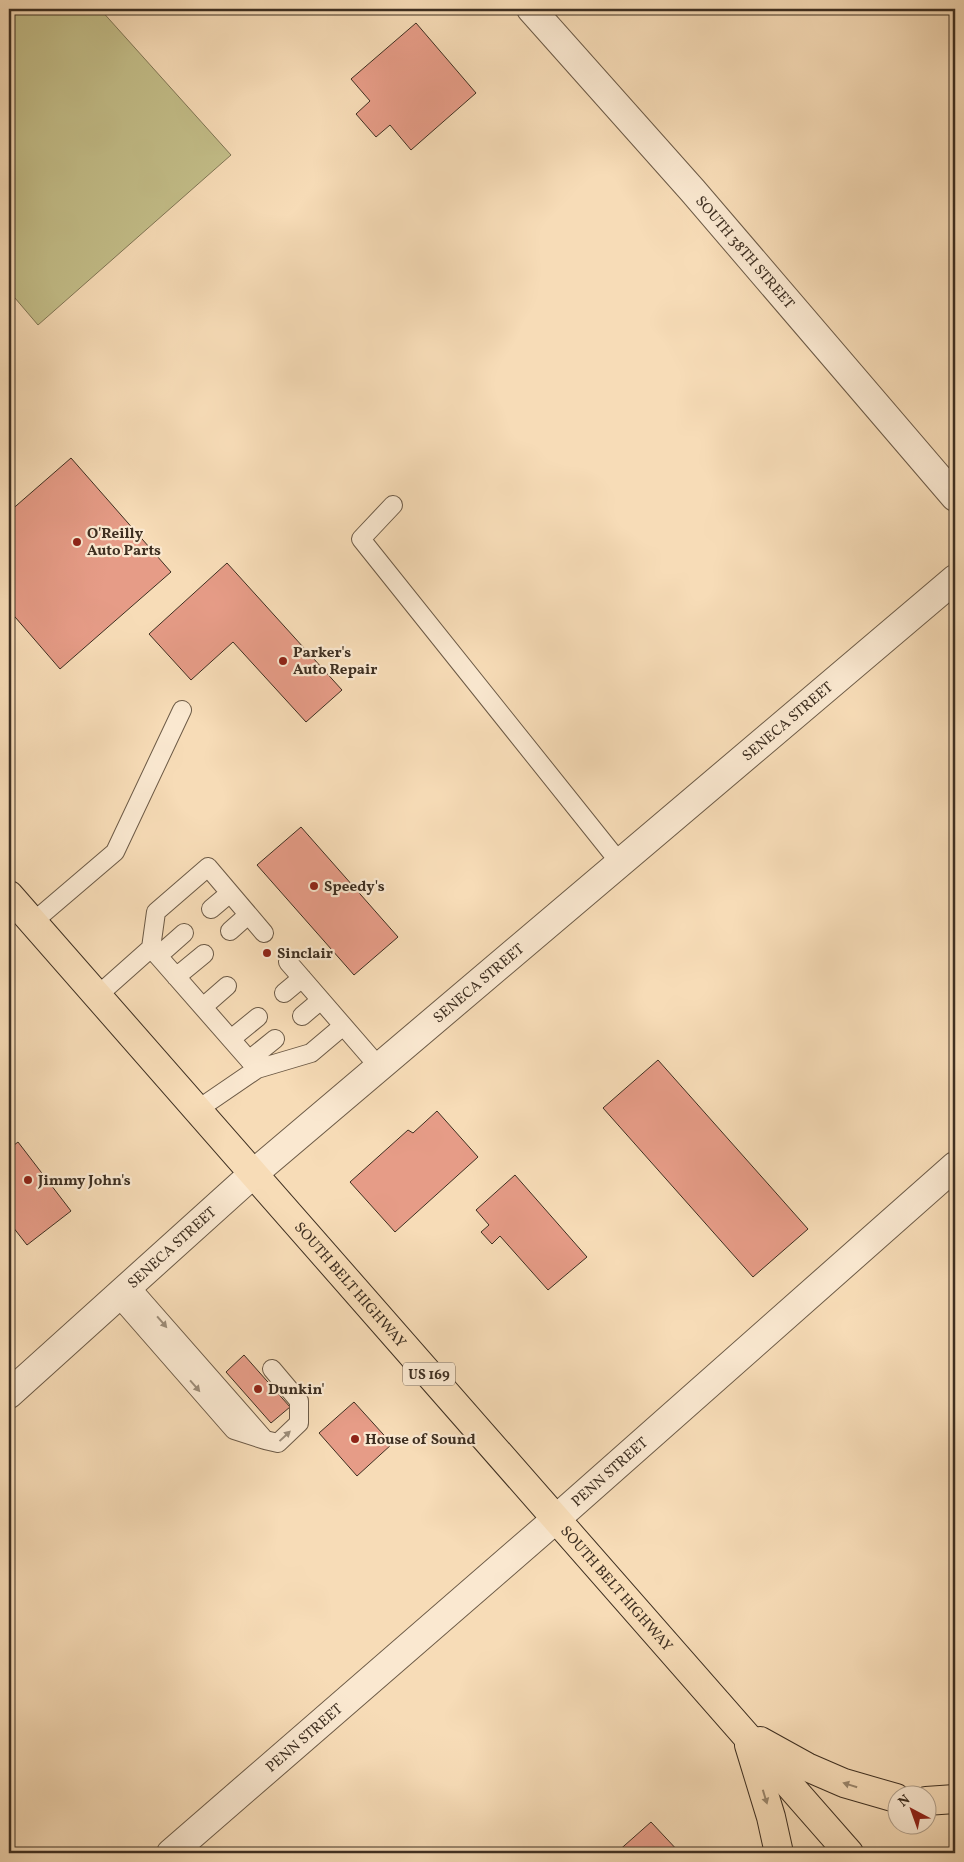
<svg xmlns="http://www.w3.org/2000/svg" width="964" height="1862" font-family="Vollkorn,serif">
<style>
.green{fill:#c3be89;stroke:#807655}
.building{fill:#e69c87;stroke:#3e2f21}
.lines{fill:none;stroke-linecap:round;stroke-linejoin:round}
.lane-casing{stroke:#6c5a46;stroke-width:20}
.street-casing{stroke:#6c5a46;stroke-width:30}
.primary-casing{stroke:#3e2f21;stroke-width:30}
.lane{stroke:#fae8d0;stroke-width:18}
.street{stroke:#fae8d0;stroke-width:28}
.primary{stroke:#f7dcb7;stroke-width:28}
.oneway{fill:#9c8c78}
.oneway2{fill:#9a866c}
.poi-dot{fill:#8f2418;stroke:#fae8d0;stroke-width:2}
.labels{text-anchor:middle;stroke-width:4.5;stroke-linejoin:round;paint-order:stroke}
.shield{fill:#fae8d0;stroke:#766656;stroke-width:1}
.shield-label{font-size:14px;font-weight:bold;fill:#3e2f21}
.street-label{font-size:15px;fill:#3e2f21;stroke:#fae8d0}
.poi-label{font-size:15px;font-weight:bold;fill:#3e2f21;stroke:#fae8d0;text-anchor:start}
</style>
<rect width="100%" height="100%" fill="#f7dcb7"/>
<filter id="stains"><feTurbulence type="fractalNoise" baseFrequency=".004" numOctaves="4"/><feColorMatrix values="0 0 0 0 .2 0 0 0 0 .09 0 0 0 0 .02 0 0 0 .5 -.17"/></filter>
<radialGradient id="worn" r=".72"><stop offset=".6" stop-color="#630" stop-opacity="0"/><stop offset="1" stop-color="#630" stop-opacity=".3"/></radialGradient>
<path class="green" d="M9,9H100L231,155L38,325L9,291Z"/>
<path class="building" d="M416,23L476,93L411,150L390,125L376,137L356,114L370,101L351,79Z
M71,458L171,572L60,669L9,610V512Z
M227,563L342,690L306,722L233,642L191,680L149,634Z
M301,827L398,937L354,975L257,865Z
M658,1060L808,1229L753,1277L603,1108Z
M437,1111L478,1157L395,1232L350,1182L408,1130L413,1133Z
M18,1142L71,1211L27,1245L9,1222V1149Z
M515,1175L587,1257L548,1290L500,1236L492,1244L481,1232L489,1225L476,1210Z
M244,1355L290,1407L271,1423L226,1372Z
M354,1402L392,1444L357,1476L319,1433Z
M651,1822L680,1853H616Z"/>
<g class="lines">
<g class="lane-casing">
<path id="lane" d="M393,505L361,539L620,863
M211,909L230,893
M33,922L115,852L182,710
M230,931L248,915
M151,948L257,1069L311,1053L343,1026
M158,956L184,933
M288,962L379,1067
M176,977L204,954
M284,993L302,978
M97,996L151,948L156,912L208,867L264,933
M203,1007L227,986
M302,1016L321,1000
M231,1039L258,1017
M249,1060L275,1039
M197,1110L257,1069
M129,1285L265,1440L278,1443L299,1423V1401L272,1369
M117,1296L234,1430L265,1440"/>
</g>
<g class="street-casing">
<g id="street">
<path id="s1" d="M531,9L693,191L955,497"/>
<path id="s2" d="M9,1394L253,1174L955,579"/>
<path id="s3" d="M171,1853L556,1519L955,1166"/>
</g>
</g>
<g class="primary-casing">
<g id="primary">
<path id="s4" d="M9,895L849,1853"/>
<path d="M760,1741L807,1767L844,1783L896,1798"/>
<path d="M749,1745L771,1817L779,1853"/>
<path d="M926,1801L955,1799"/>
</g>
</g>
<use href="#lane" class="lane"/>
<use href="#street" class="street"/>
<use href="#primary" class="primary"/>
</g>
<defs><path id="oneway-solid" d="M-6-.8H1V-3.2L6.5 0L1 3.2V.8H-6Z" transform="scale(1.25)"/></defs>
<g class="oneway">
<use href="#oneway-solid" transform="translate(162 1322) rotate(49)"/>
<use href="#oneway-solid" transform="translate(195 1386) rotate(49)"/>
<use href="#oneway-solid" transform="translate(285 1436) rotate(-43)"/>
</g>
<g class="oneway2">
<use href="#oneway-solid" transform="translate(850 1785) rotate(-163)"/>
<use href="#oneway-solid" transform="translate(765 1797) rotate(73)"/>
</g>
<g class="poi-dot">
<circle cx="77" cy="542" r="5"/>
<circle cx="283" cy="661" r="5"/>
<circle cx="314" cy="886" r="5"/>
<circle cx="267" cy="953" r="5"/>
<circle cx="28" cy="1180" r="5"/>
<circle cx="258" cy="1389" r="5"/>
<circle cx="355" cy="1439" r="5"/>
</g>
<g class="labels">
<rect class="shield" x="403" y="1362.5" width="52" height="23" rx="4"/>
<g class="shield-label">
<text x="429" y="1379">US 169</text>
</g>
<g class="street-label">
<text dy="5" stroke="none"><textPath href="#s1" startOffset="324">SOUTH 38TH STREET</textPath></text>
<text dy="5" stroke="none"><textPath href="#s2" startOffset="1029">SENECA STREET</textPath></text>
<text dy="5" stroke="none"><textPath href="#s2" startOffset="624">SENECA STREET</textPath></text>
<text dy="5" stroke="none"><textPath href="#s2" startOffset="219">SENECA STREET</textPath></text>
<text dy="5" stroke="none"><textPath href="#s4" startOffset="518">SOUTH BELT HIGHWAY</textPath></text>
<text dy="5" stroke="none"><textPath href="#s3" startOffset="581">PENN STREET</textPath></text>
<text dy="5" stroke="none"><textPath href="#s4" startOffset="922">SOUTH BELT HIGHWAY</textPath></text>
<text dy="5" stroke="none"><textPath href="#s3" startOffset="176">PENN STREET</textPath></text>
</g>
<g class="poi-label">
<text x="87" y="538">O'Reilly<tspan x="87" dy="17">Auto Parts</tspan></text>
<text x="293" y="657">Parker's<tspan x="293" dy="17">Auto Repair</tspan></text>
<text x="324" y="891">Speedy's</text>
<text x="277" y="958">Sinclair</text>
<text x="38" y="1185">Jimmy John's</text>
<text x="268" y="1394">Dunkin'</text>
<text x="365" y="1444">House of Sound</text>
</g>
</g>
<rect width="964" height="1862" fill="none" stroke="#f7dcb7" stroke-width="30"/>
<rect x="10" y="10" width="944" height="1842" fill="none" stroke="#3e2f21" stroke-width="2.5"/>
<rect x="15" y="15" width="934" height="1832" fill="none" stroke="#3e2f21"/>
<g transform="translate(912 1810) rotate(319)"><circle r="24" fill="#fae8d0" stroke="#af9e8a"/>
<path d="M0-4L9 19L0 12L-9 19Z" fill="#8f2418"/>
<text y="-8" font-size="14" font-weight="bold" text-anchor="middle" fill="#3e2f21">N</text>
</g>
<rect width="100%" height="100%" filter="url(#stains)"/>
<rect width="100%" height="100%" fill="url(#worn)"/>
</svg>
